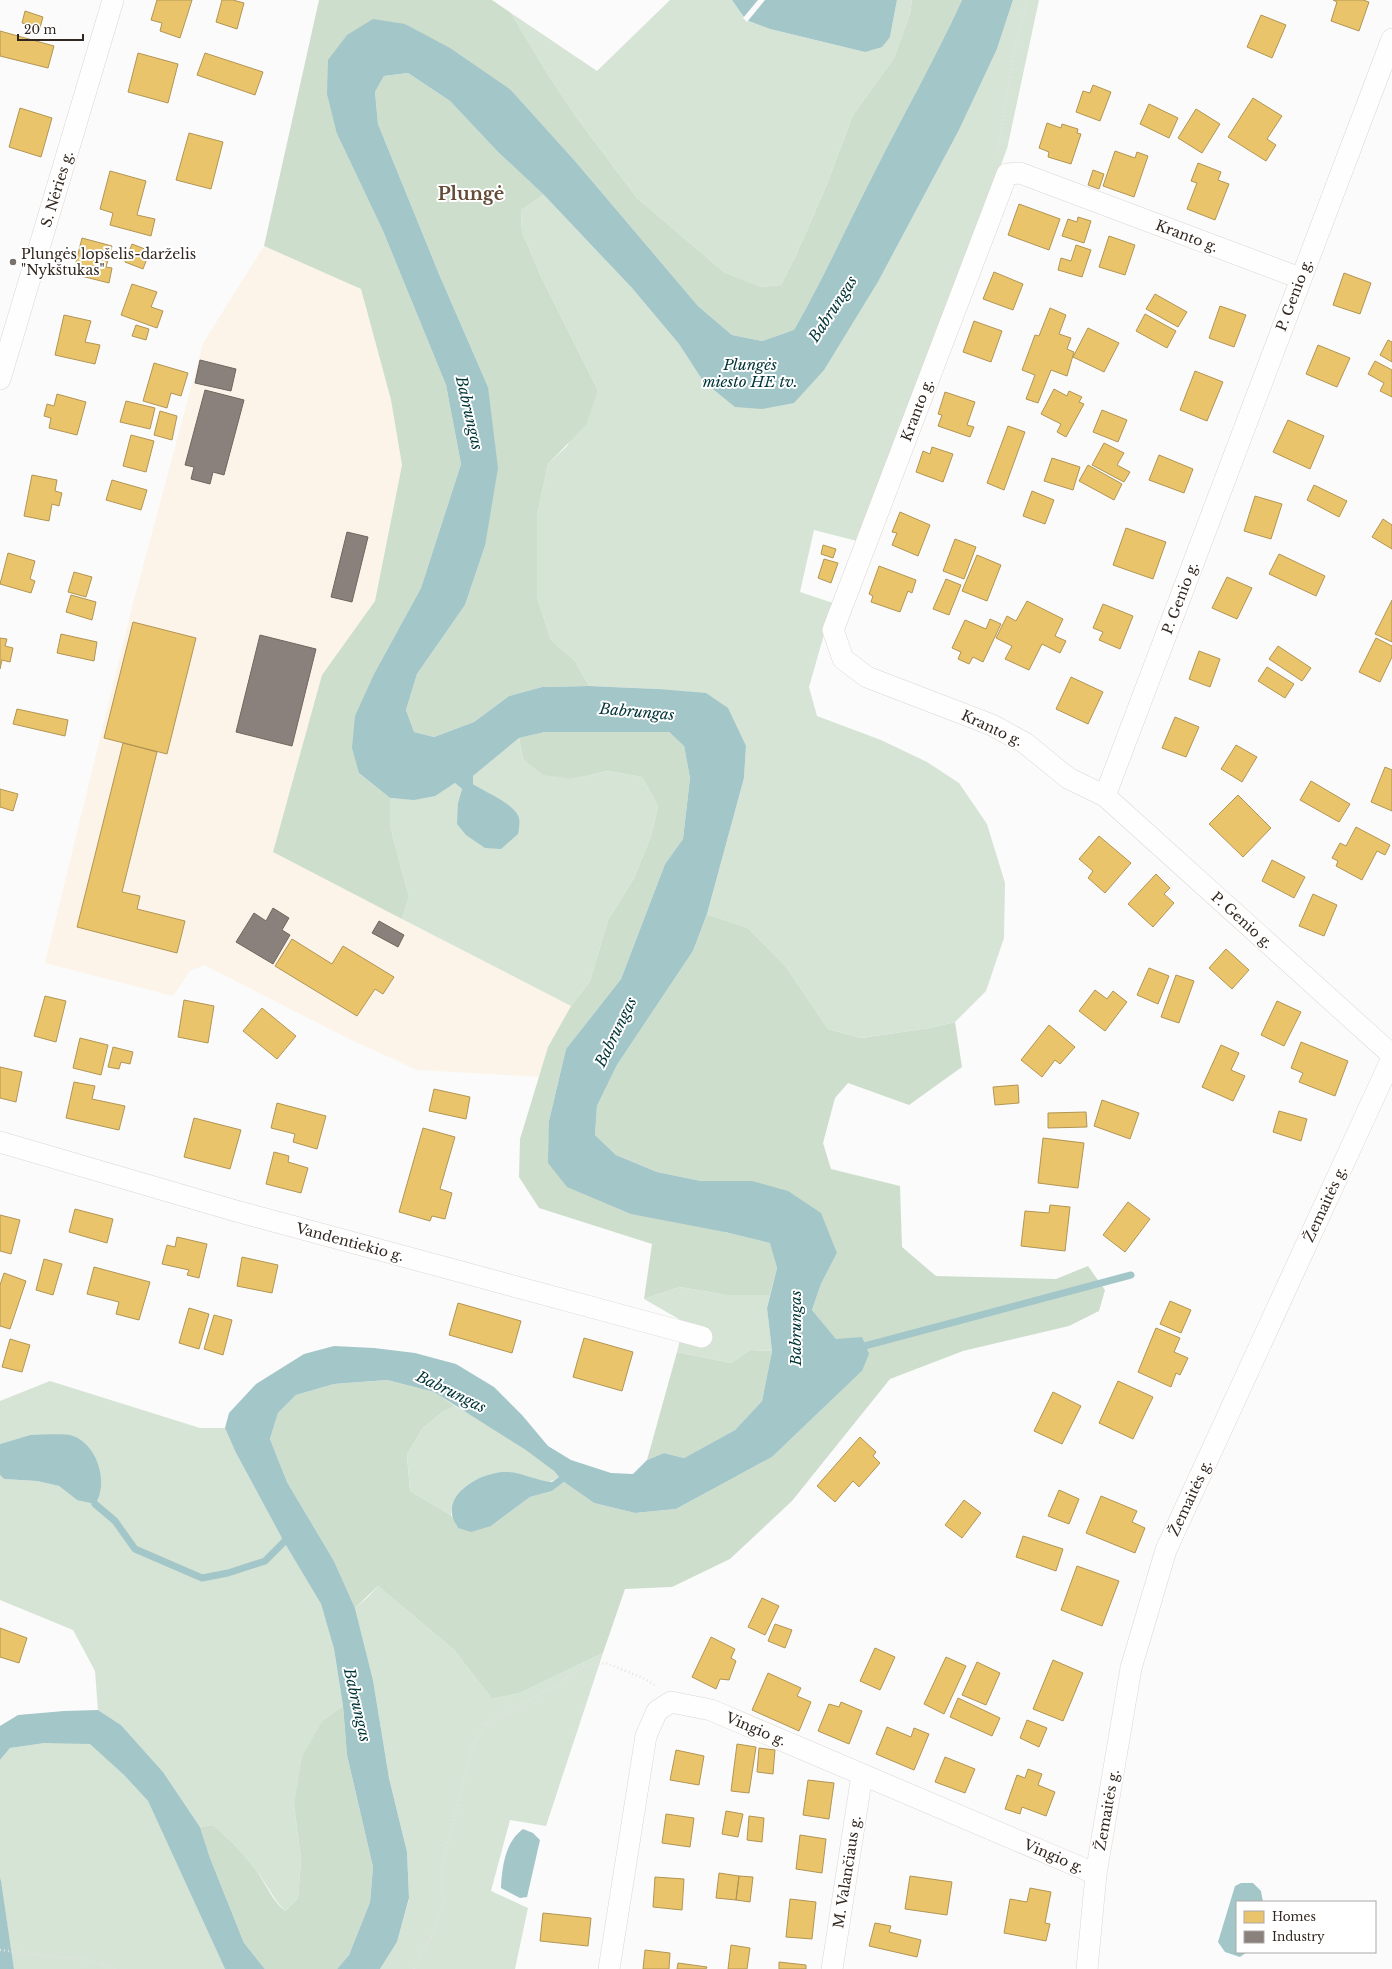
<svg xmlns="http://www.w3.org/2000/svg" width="1392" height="1969" font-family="'Libre Baskerville',serif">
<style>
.industrial{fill:#fcf4e9}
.green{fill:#d6e4d5}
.forest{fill:#cedecd}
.water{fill:#a3c6c9}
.pier{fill:#fbfbfb}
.homes{fill:#e9c46a;stroke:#b29554}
.industry{fill:#8a817c;stroke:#706660}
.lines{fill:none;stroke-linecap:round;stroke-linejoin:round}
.stream{stroke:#a3c6c9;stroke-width:7}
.minor-casing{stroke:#dcd6d2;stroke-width:22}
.path{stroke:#e4e3e3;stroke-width:2.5;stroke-dasharray:1 3;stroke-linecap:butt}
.minor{stroke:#fefefe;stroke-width:21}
.poi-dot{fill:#78716c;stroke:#fff;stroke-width:1.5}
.labels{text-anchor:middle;stroke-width:4;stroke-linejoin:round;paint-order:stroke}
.street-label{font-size:14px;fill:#32271f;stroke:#fff}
.poi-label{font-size:14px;fill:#32271f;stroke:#fff;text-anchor:start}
.water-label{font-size:15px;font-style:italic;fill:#013437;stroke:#fff}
.district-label{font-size:18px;font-weight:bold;fill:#644c39;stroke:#fff}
</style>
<rect width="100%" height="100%" fill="#fbfbfb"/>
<path class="industrial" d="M264,246L361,289L391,400L402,465L375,601L322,676L273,852L571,1006L548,1047L539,1077L417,1070L345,1037L204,965L190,971L173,996L45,963L132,607L203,343Z"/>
<path class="green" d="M670,0H732L746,20L770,29L865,52L890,37L897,0H912L910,14L894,58L853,115L827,184L797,253L781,285L759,287L724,272L637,198L577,118L547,73L511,13L597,71Z
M1013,0H1039L1007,149L857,541L814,530L800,592L833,603L809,687L817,716L881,740L927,762L959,783L987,824L1005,883L1004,938L986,991L955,1022L929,1028L861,1038L828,1029L787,968L748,928L707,914L744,778L746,746L658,689L589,686L575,661L551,640L537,597V516L548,464L567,446L598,390L540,274L522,232L521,210L544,195L632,288L679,344L703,381L879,280L959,130L997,49Z
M519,738L523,759L573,779L608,771L642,777L658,806L651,836L634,878L608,920L590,981L571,1006L402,919L409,897L390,826V798C420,801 429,799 455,783L462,789L458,803H505L473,784V776Z
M680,1287L726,1295H770L767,1308L772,1351L750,1350L731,1363L677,1352L684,1322L644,1299Z
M50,1381L200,1428H225L235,1451L284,1542L321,1604L334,1649L343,1706L323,1720L294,1805L301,1860L298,1898L285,1911C273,1899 267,1884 256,1870C243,1853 229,1838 213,1825L200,1827L163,1772L121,1725L98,1710L95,1671L73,1630L0,1600V1475L4,1479L37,1481L59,1486L77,1500L30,1435L0,1444V1401Z
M455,1406C482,1422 541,1453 559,1477C544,1488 536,1477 521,1476C488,1473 456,1477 451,1515L410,1491L407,1455L422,1429L441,1413Z
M378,1586L454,1650L492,1699L520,1693L603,1653L546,1826L510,1820L491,1891L528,1908L515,1969H380L397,1942L409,1899L407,1852L389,1778L373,1680L355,1608L368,1597Z
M45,1743H90L124,1775L148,1801L225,1969H14L0,1877V1760L10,1748Z"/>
<path class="forest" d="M319,0H492L511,13L547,73L577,118L637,198L724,272L760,287L781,285L797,253L827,184L853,115L894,58L910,14L912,0H962C935,59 903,115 874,173C847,226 823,279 794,330L762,341L732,335L698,306L575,161L511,90L405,24L337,134L383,231L446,385L461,464L421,588L375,672L359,773L390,798V826L409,897L402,919L273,852L322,675L375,601L402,465L391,400L361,289L264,246Z
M408,73L450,101L498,152L544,195L521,210L522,232L540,274L598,390L586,425L548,464L537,516V597L551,640L575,661L589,686L542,687L509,696L474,722L434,737L414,732L406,710L417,674L465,605L485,546L488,387L439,274L378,124L375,92L384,76Z
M545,732H669L684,746L690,778L683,839L665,864L621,979L566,1049L549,1121L725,1232L771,1243L777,1268L770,1295H726L680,1287L644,1299L652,1244L539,1208L519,1177L520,1139L548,1047L571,1006L590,981L608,920L634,878L651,836L658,806L642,777L608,771L573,779L543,775L523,759L519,738Z
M707,914L748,928L787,968L828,1029L861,1038L929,1028L955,1022L962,1067L909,1105L848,1083L835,1098L823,1143L831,1169L900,1186L902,1247L936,1276L1056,1279L1088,1266L1105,1290L1099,1311L1069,1326L963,1351L890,1379L792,1501L730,1559L672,1587L625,1589L603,1653L520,1693L492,1699L454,1650L378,1586L355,1608L334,1561L287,1482L270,1439L278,1413L296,1395L334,1384L387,1380L434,1392L455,1406L441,1413L422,1429L407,1455L410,1491L451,1515L458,1528L491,1526L530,1497L552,1491L564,1482L594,1503L635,1513L676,1509L772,1457L862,1371L812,1310L821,1284L837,1253L752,1181H701L657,1172L616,1155L595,1135L597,1106L617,1065L693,951Z
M750,1350L772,1351L762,1401L735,1430L684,1458L664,1453L647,1460L677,1352L731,1363Z
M343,1706L347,1755L373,1867L370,1902L349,1955L337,1969H265L244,1943L210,1858L200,1827L213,1825C229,1838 243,1853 256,1870C266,1884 272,1900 285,1911L298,1898L301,1860L294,1805L302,1757L323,1720Z"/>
<path class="water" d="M732,0H897L890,37L882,47L865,52L770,29L746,20Z
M962,0H1013L997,49L959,130L879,280L824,370L794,403L762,409L735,407L703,381L679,344L632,288L544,195L498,152L450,101L408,73L384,76L375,92L378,124L439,274L488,387L498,468L485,546L465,605L417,674L406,710L414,732L434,737L474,722L509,696L542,687L589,686L658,689L706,693L728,708L746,746L744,778L707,914L693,951L617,1065L597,1106L595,1135L616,1155L657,1172L701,1181H752L788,1191L821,1213L837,1253L821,1284L812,1310L836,1339L862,1337L869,1354L862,1371L772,1457L676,1509L635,1513L594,1503L564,1482L552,1491L530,1497L491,1526L471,1532L458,1528C456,1524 452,1519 452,1514C449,1489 483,1473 504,1472C520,1471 536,1481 552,1482L559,1477L554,1471L526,1450L434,1392L387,1380L334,1384L296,1395L278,1413L270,1439L287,1482L334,1561L355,1608L373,1680L389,1778L407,1852L409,1898L397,1942L380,1969H337L349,1955L370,1902L373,1867L347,1755L343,1706L334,1649L321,1604L284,1542L235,1451L225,1428L229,1413L256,1384L304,1354L334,1346L374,1348L415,1353L456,1364L494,1387L522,1415L548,1446L571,1460L611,1473L633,1474L647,1460L664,1453L684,1458L735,1430L762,1401L772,1351L767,1308L777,1268L770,1243L725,1232L631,1214L567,1187L548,1163L549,1121L566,1049L621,979L665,864L683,839L690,778L684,746L669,732H545L519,738L473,776V784C485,792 515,804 519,818C520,822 519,829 518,834L501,849L485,848L466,835L457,824L458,803L462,789L455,783L435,796L414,800L390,798L359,773L352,748L355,716L375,672L421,588L461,464L446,385L383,231L337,134L327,94L328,60L347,35L373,19L405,24L450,48L511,90L575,161L698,306L732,335L762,341L794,330C823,279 847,226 874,173C903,115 935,59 962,0Z
M30,1435C39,1435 66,1433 73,1436C98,1445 109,1484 95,1504L77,1500L59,1486L37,1481L4,1479L0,1475V1444Z
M98,1710L121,1725L163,1772L200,1827L210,1858L244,1943L265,1969H225L148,1801L124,1775L90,1744L45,1743L10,1748L0,1760V1726L18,1715L64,1711Z
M523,1829L533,1833L540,1840L527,1897L520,1898L501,1888C502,1867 505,1842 523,1829Z
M0,1877L1,1881L14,1969H0Z
M1241,1883H1253L1261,1891L1263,1902H1237V1952H1247L1240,1957L1225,1952L1218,1942L1235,1886Z"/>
<path class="pier" d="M758,0H765L747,22L743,18Z"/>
<path class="homes" d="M157,0H192L180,38L160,31L162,23L151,20Z
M222,0H233L244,3L237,29L216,22Z
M1333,0H1363L1369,2L1359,31L1331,21L1337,2Z
M25,11L43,17L40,28L22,23Z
M1261,15L1286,25L1272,58L1247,47Z
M0,31L54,46L48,68L0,56Z
M138,53L178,64L168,103L128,92Z
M205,53L263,72L255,95L197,75Z
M1093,85L1111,92L1100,121L1076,112L1083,91L1090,93Z
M1253,98L1282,116L1267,139L1276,145L1266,161L1228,137Z
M1149,104L1178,118L1169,138L1140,124Z
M20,108L52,118L41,157L9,147Z
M1196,109L1220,124L1202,153L1178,138Z
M1047,123L1061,128L1062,124L1078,129L1077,133L1081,134L1071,164L1048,157L1049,152L1039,148Z
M189,133L223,142L211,189L176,180Z
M1115,151L1135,158L1137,152L1148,156L1134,197L1103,186Z
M1198,163L1221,172L1218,180L1229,184L1215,220L1187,209L1197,183L1191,181Z
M1093,170L1104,174L1099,189L1088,185Z
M110,171L146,181L137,215L155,219L151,236L110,225L113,213L100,209Z
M1019,204L1060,219L1049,250L1008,235Z
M1078,217L1091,221L1084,243L1062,236L1068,219L1077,222Z
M1109,236L1135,245L1125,275L1099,267Z
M82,238L112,246L106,267L112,268L109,283L73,274Z
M132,244L150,251L143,269L125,262Z
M1076,245L1091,250L1082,277L1058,270L1061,258L1071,261Z
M994,272L1023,284L1013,310L983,299Z
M1344,273L1371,283L1360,314L1333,305Z
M132,284L157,292L151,307L163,311L157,328L121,315Z
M1155,294L1187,312L1178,327L1146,309Z
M1220,306L1246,315L1234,347L1209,338Z
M1050,308L1066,315L1059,334L1071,338L1067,349L1074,352L1067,376L1051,370L1038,403L1026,399L1035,375L1022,370L1035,335L1039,336Z
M1145,314L1176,331L1167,348L1136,331Z
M64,315L91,321L85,342L100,345L95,364L55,355Z
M974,321L1002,331L991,362L963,352Z
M136,325L149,329L146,340L132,336Z
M1088,328L1119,343L1104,372L1073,357Z
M1388,340L1392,342V362L1380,355Z
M1318,345L1350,358L1337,387L1306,374Z
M1375,361L1392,370V397L1380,391L1384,383L1368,374Z
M154,363L188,373L181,396L171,393L167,408L143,401Z
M1195,371L1223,382L1207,421L1180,410Z
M1054,389L1067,396L1069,391L1082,397L1079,402L1084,404L1066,437L1057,432L1061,424L1041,414Z
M945,392L975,402L967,425L974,427L970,437L938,426L942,415L938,414Z
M57,394L86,402L77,435L49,428L51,418L44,416L47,404L54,406Z
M126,401L155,408L150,429L120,422Z
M1102,410L1127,420L1118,442L1093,432Z
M160,411L177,416L172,440L154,435Z
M1288,420L1324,436L1310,469L1273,452Z
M1008,426L1025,432L1004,490L987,483Z
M131,435L154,441L146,472L123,466Z
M1104,443L1124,453L1117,465L1130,472L1124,482L1092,465Z
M932,447L953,454L943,482L916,472L923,451L930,454Z
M1159,455L1193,469L1184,493L1149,480Z
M1052,458L1080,467L1073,490L1044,481Z
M1088,465L1122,484L1114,500L1079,481Z
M32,475L57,480L55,491L62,493L59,506L52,504L49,521L24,516Z
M112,480L147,490L141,510L106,500Z
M1314,485L1347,501L1339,517L1307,500Z
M1032,491L1054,500L1045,524L1023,516Z
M1255,496L1282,504L1271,539L1244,531Z
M900,512L930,525L918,556L892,545L897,533L892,532Z
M1383,519L1392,525V549L1372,537Z
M1126,528L1166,542L1153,579L1113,565Z
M955,539L976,547L964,579L943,571Z
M823,545L836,549L833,558L821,554Z
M8,553L35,561L30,579L35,581L31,593L0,584Z
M1279,554L1325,576L1316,596L1269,574Z
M977,555L1001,565L987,601L962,591Z
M824,559L838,563L831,583L818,578Z
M879,566L916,580L912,593L908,591L900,612L871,602L873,596L869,594Z
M74,572L92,577L86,597L68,592Z
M1227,577L1252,588L1237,619L1212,608Z
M946,579L961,585L949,615L933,609Z
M71,595L96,602L92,620L66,612Z
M1392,600V642L1375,634Z
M1027,601L1063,619L1055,636L1066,641L1060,653L1042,644L1029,670L1005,659L1012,646L996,638L1007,616L1016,621Z
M1103,604L1133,616L1120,649L1099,640L1103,632L1093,628Z
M990,619L1001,624L983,662L973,657L969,664L958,659L961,652L952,648L965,620L986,629Z
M133,622L196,638L167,754L104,738Z
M61,634L97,642L94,661L57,653Z
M0,638L7,639L5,646L13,648L10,662L2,660L0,669Z
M1376,638L1392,646V657L1380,682L1359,672Z
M1278,646L1311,668L1302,681L1269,659Z
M1199,651L1220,659L1210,687L1189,679Z
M1267,667L1294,684L1285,698L1258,681Z
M1071,677L1103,692L1088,724L1056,709Z
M17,709L68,720L65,736L13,724Z
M1175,717L1199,727L1186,757L1162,748Z
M123,743L157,752L122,892L140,896L137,909L185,921L177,953L77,927Z
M1236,745L1257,757L1242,782L1221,769Z
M1385,767L1392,770V811L1371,802Z
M1311,781L1350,804L1339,822L1300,800Z
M0,789L18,794L13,811L0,807Z
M1238,795L1271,828L1243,857L1209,824Z
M1356,827L1390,845L1385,855L1377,851L1362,880L1336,866L1338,861L1332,858L1340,843L1346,846Z
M1099,836L1131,863L1105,893L1088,878L1093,871L1079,859Z
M1272,860L1305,877L1294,898L1262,881Z
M1156,874L1170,888L1164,894L1174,903L1153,927L1128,904Z
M1313,894L1337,905L1324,936L1299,926Z
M292,939L332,964L343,946L394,977L383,994L375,989L357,1016L275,966Z
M1226,949L1249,970L1232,989L1209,968Z
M1149,968L1169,976L1158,1004L1137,995Z
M1176,975L1194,981L1179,1023L1161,1017Z
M1095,990L1107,999L1113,991L1127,1002L1105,1031L1079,1011Z
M45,996L66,1001L56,1042L34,1036Z
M184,1000L214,1006L208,1043L178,1037Z
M1277,1001L1301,1012L1284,1046L1261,1035Z
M262,1008L296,1036L277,1059L243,1031Z
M1049,1025L1075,1047L1060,1064L1055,1060L1042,1077L1021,1060Z
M80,1038L108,1045L101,1075L73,1068Z
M1301,1042L1348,1061L1335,1096L1299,1082L1303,1073L1291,1068Z
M1221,1045L1239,1053L1231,1070L1245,1076L1233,1101L1202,1087Z
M113,1047L133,1052L130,1064L121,1062L119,1069L108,1067Z
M0,1067L22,1072L16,1102L0,1098Z
M74,1082L95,1086L92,1099L125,1106L119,1130L66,1118Z
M1018,1085L1019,1103L995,1105L993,1087Z
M434,1089L470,1097L466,1119L429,1111Z
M1102,1100L1139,1113L1130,1139L1094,1126Z
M277,1103L326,1116L317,1149L293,1142L295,1134L271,1128Z
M1279,1111L1307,1119L1301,1141L1273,1132Z
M1086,1112L1087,1127L1048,1128V1113Z
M194,1118L241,1130L230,1169L184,1157Z
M423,1128L455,1137L440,1189L452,1193L445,1219L432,1216L430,1221L399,1212Z
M1043,1138L1084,1143L1078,1188L1038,1183Z
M274,1152L289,1156L288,1162L308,1168L301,1193L266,1184Z
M1128,1202L1150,1219L1125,1252L1103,1235Z
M1050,1205L1070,1207L1065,1251L1021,1246L1025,1211L1049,1213Z
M75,1209L113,1219L107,1243L69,1232Z
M0,1215L20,1220L11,1254L0,1251Z
M177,1237L207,1244L199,1278L187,1275L189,1270L162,1264L167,1245L175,1247Z
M242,1257L278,1265L272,1293L237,1286Z
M44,1259L62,1264L53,1295L36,1290Z
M94,1267L150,1282L139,1320L116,1314L119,1302L87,1294Z
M4,1273L26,1281L10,1329L0,1326V1285Z
M1170,1301L1191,1310L1181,1333L1160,1324Z
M458,1303L521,1321L512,1353L449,1335Z
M189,1308L209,1314L199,1349L179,1343Z
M214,1315L232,1320L223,1355L204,1349Z
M1156,1328L1180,1338L1174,1352L1188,1358L1180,1375L1176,1373L1171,1387L1138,1372Z
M584,1338L633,1352L622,1391L573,1377Z
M10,1339L30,1345L22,1372L2,1367Z
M1118,1381L1153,1397L1133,1439L1099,1423Z
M1053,1392L1081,1406L1062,1444L1034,1431Z
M860,1437L876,1452L873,1456L880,1463L859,1487L853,1481L835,1502L817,1486Z
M1059,1490L1079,1499L1069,1524L1048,1516Z
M1101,1496L1137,1511L1132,1522L1145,1528L1135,1553L1086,1533Z
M964,1500L981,1513L962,1538L945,1525Z
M1023,1536L1063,1549L1056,1571L1016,1557Z
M1077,1566L1119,1581L1102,1626L1061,1610Z
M762,1598L779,1606L765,1635L748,1627Z
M775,1624L792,1630L785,1648L768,1641Z
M0,1628L27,1638L19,1663L0,1657Z
M711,1637L735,1649L731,1658L736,1661L729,1680L720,1679L716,1689L692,1677Z
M875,1648L895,1657L880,1690L860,1681Z
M946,1657L966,1666L944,1714L924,1704Z
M1053,1660L1083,1673L1063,1721L1033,1709Z
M977,1662L1000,1673L986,1705L962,1695Z
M768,1673L801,1688L797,1696L811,1702L799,1731L752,1710Z
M958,1698L1000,1718L992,1736L950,1717Z
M841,1702L862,1711L849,1744L818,1731L829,1704L839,1707Z
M1027,1720L1047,1728L1039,1747L1020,1738Z
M887,1727L911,1737L914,1728L929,1734L914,1770L876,1754Z
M737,1744L756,1747L749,1793L731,1791Z
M759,1748L775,1750L773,1774L757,1772Z
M676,1750L704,1756L699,1785L670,1780Z
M945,1757L975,1769L965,1793L935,1782Z
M1028,1769L1042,1774L1038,1785L1055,1792L1046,1816L1022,1807L1020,1814L1005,1809L1017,1775L1025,1778Z
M808,1780L834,1783L829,1819L803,1815Z
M726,1811L743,1814L738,1837L722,1834Z
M666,1814L694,1818L690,1847L662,1843Z
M749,1816L764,1818L762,1842L747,1840Z
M800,1835L826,1839L822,1873L796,1869Z
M719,1873L739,1876L736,1900L716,1898Z
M739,1876L753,1877L750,1902L736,1900Z
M910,1876L952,1882L947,1915L905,1909Z
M655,1877L684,1879L682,1910L653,1907Z
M1030,1888L1051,1892L1045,1923L1050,1924L1046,1941L1004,1933L1010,1899L1027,1902Z
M790,1899L816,1902L812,1939L786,1937Z
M543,1913L591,1918L588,1946L540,1941Z
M875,1923L891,1926L889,1932L921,1940L917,1957L869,1946Z
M731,1945L750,1948L747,1969H728Z
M645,1950L670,1953L669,1969H643Z
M779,1962L806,1965V1969H779Z
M678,1963L707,1967L706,1969H677Z"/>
<path class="industry" d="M200,360L236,369L231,391L195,383Z
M205,390L244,400L224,475L213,472L210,484L191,479L194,467L185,465Z
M347,532L368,537L352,602L331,597Z
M260,635L316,649L292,746L236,732Z
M273,908L289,918L282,930L290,935L273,964L236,942L254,913L266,921Z
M379,921L404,935L398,947L372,933Z"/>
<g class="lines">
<path class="stream" d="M857,1348L1131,1275
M95,1504L115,1521L135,1549L202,1578L228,1573L265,1561L284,1542L287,1535"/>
<g class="minor-casing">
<path id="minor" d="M1392,39L1105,796L1392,1055
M0,379L113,0
M1105,796L1068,778L1025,743L992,725L867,677L843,659L833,630L1007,174L1020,173L1300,278
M0,1142L236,1211L702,1337
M609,1969L646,1736L657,1711L671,1702L711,1710L1096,1874
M832,1969L862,1775
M1087,1969L1096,1874L1131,1668L1166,1550L1392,1058"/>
</g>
<path class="path" d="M997,156L1015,46L1028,0
M0,1950L57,1957L85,1959L117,1969
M414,1969L430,1939L443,1903L442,1866L471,1750L484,1725L557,1685L583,1666L606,1663L645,1679L656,1686"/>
<use href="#minor" class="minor"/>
</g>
<circle class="poi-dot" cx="13" cy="262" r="4"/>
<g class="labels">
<g class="street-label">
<text transform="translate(57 189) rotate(-73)" y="5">S. Nėries g.</text>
<text transform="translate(1187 236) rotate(21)" y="5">Kranto g.</text>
<text transform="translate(1294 295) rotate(-69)" y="5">P. Genio g.</text>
<text transform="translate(917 410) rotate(-69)" y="5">Kranto g.</text>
<text transform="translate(1180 598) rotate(-69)" y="5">P. Genio g.</text>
<text transform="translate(992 728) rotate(25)" y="5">Kranto g.</text>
<text transform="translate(1242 920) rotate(42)" y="5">P. Genio g.</text>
<text transform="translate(1325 1204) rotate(-65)" y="5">Žemaitės g.</text>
<text transform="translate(350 1242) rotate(15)" y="5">Vandentiekio g.</text>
<text transform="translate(1190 1498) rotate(-65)" y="5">Žemaitės g.</text>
<text transform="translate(756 1729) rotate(23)" y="5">Vingio g.</text>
<text transform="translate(1107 1810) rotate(-80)" y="5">Žemaitės g.</text>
<text transform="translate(1054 1856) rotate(23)" y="5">Vingio g.</text>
<text transform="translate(847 1872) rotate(-81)" y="5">M. Valančiaus g.</text>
</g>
<g class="poi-label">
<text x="21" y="259">Plungės lopšelis-darželis<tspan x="21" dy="16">"Nykštukas"</tspan></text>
</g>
<g class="water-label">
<text transform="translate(833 309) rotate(-57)" y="5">Babrungas</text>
<text x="750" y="370">Plungės<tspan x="750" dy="17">miesto HE tv.</tspan></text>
<text transform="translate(469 413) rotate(77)" y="5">Babrungas</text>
<text transform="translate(637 712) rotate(5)" y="5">Babrungas</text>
<text transform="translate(616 1032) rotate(-64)" y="5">Babrungas</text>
<text transform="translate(796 1328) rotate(-90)" y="5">Babrungas</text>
<text transform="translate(451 1392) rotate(26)" y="5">Babrungas</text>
<text transform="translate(357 1705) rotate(77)" y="5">Babrungas</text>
</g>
<g class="district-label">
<text x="471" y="200">Plungė</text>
</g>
</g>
<rect x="1236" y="1901" width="140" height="52" fill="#ffffff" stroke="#ada9a5"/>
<rect x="1244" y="1911" width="20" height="12" fill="#e9c46a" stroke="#ada9a5"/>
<text x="1272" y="1921" font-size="12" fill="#32271f">Homes</text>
<rect x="1244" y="1931" width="20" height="12" fill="#8a817c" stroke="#ada9a5"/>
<text x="1272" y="1941" font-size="12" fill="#32271f">Industry</text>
<path d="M18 34v6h65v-6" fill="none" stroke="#32271f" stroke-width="2"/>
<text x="24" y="34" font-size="12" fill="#32271f" stroke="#ffffff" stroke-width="3" paint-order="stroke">20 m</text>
</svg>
